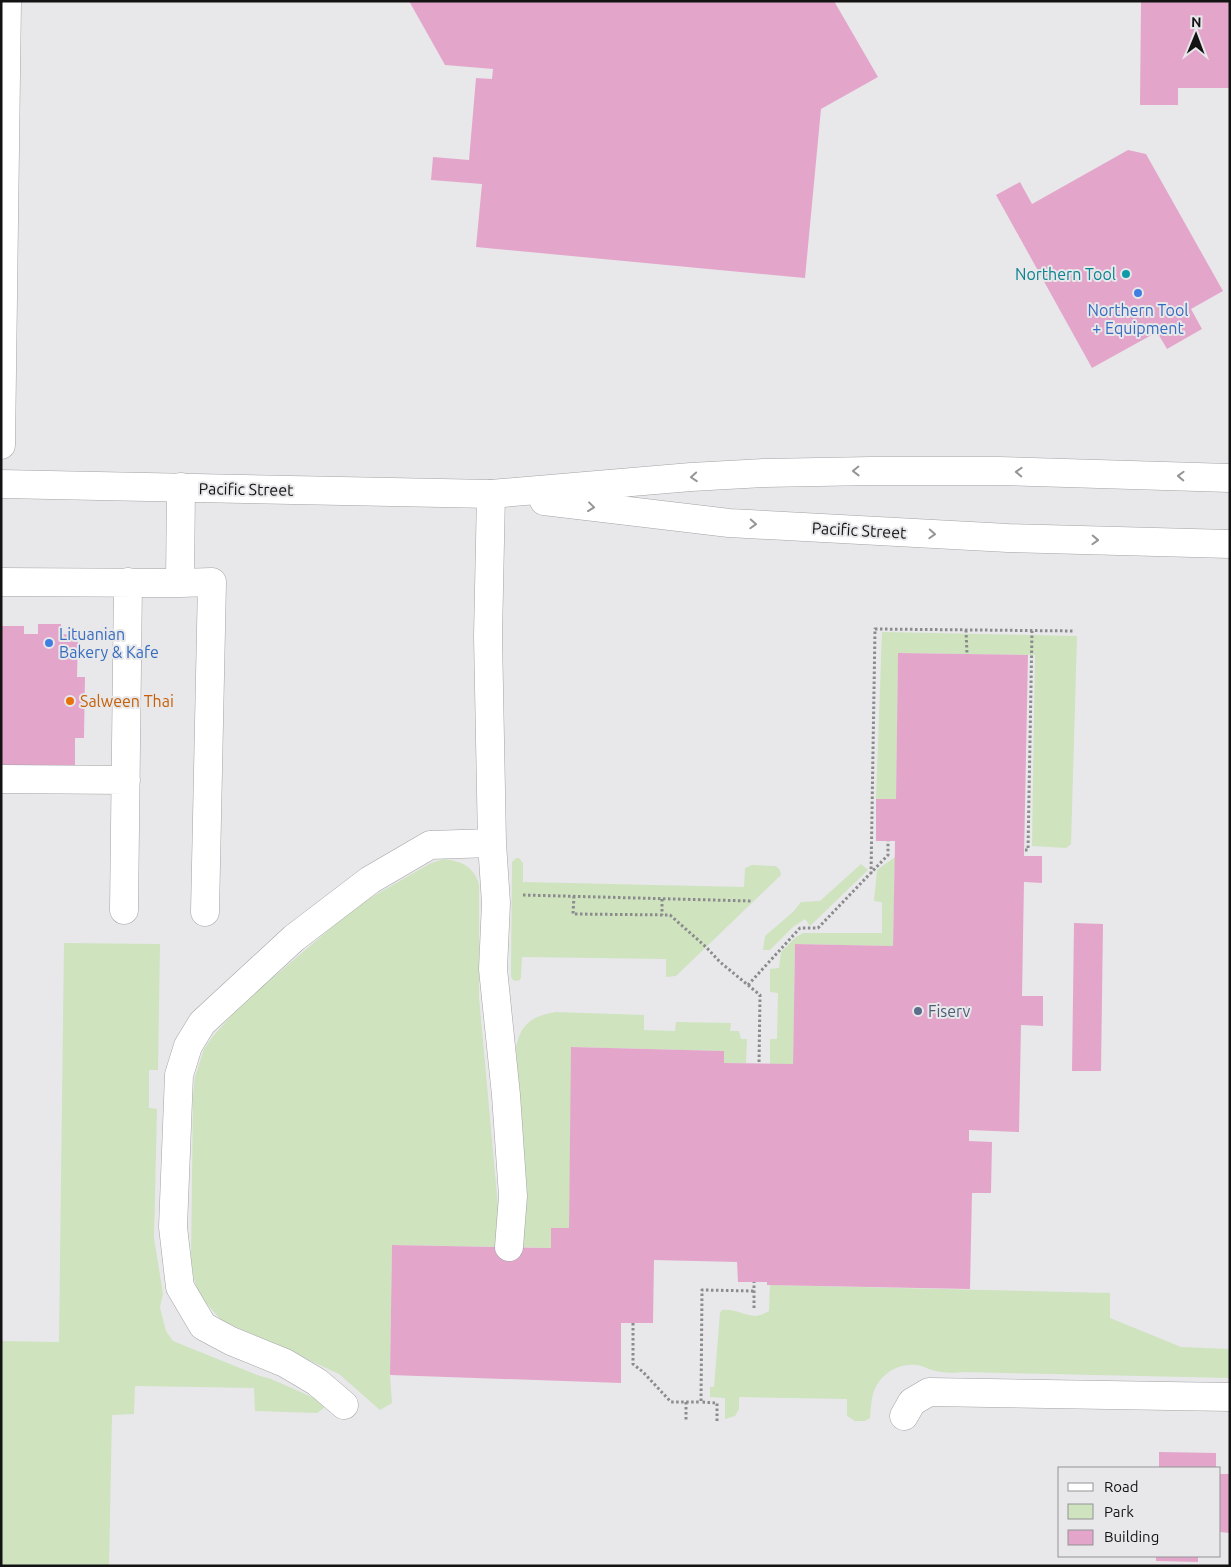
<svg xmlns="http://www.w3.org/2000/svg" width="1231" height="1567" font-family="Ubuntu,sans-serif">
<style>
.green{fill:#cee3be}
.building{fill:#e3a6ca}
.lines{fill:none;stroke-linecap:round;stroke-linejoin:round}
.minor-casing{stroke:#a3a3a6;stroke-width:29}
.major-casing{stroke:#a3a3a6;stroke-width:29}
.path{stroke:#8b8b8d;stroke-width:3;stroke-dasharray:2.5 2.5;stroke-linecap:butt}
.minor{stroke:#fff;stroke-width:28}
.major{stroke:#fff;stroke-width:28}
.oneway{stroke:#959595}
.culture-dot{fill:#0f9aa8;stroke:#e8e8eb;stroke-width:2}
.shop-dot{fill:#3f7fe0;stroke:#e8e8eb;stroke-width:2}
.food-dot{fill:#e8710a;stroke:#e8e8eb;stroke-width:2}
.service-dot{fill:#5c6f8a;stroke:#e8e8eb;stroke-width:2}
.labels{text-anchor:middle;stroke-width:4;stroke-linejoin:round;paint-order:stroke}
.culture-label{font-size:16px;fill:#0d838f;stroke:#e8e8eb;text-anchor:end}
.shop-label{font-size:16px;fill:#366cbe;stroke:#e8e8eb}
.street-label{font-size:16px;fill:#131314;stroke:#e8e8eb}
.food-label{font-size:16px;fill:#c56008;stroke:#e8e8eb;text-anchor:start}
.service-label{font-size:16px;fill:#4e5e75;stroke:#e8e8eb;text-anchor:start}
</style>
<rect width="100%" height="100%" fill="#e8e8eb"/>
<path class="green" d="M882,632L1077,636L1071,844L1066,848L1032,846L1035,655L898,653L896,799H876Z
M895,857L893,946L795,944L793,1064H770V1039H777L778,993L770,992V969L779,968L781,952L796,937L803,933H882V902L874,901L877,870Z
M516,858H519L523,863V882L744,887L745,868L752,865L776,866L780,870L781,875L676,976L666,977V959L522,957L521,977L520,980L515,981L512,979L511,976L512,862Z
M444,859C461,861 475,867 479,885V997L498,1206L505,1247L392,1245L390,1375L392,1403L380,1410L339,1374L221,1320L199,1295L194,1279L191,1259L193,1095L195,1077L204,1049L213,1036L242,1004L358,905L431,863Z
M861,864L868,870L810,926L805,919L793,927L770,950H763L765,936L793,912L801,902L820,901Z
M64,943L160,944L158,1070H149V1108L157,1109L154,1238L163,1294L160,1307L166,1331L173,1341L257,1375L271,1379L321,1401L324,1408L317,1413L255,1411L254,1388L135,1386L134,1414L112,1415L109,1566H1V1341L59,1342Z
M556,1012L644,1015V1030L675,1031L676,1022L731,1023L730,1031H739L741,1039H747L746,1063H724V1051L572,1047L569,1228H551V1248L518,1247L527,1202L516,1048C520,1024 532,1016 556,1012Z
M770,1285L1110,1293V1318L1181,1347L1230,1349V1378L963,1372C954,1373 945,1373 936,1371C929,1370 924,1366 917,1365C899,1363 881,1373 874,1391C871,1399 871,1409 870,1418L865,1421H855L847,1416V1399L739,1397V1409L735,1416L725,1419V1398L710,1397V1387H714L720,1313L722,1310C741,1308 750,1323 769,1311Z"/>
<path class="building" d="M409,1H834L878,77L821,109L805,278L476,247L482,184L431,180L433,157L469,160L476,78L492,79L493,69L445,65Z
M1141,1H1230V88H1178V105H1140Z
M1128,150L1146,154L1223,291L1191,309L1202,329L1167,349L1157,332L1092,368L996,195L1020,182L1032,204Z
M38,624H61V634L78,635L77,677H85L84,738H75V767L1,766V626H24V634H38Z
M898,653L1028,655L1024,856H1042V883L1024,882L1022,996H1043V1026L1021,1025L1019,1132L969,1130V1141L992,1142L991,1193H972L970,1289L767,1285V1282H738L737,1262L654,1260L653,1323H621V1383L390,1375L392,1245L551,1248V1228H569L571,1047L724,1051V1063L793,1064L795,944L893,946L895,841H876V799H896Z
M1074,923L1103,924L1101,1071H1072Z
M1159,1452L1216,1453V1468H1159Z
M1220,1474H1230V1533L1220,1532Z
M1156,1556H1198V1562L1156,1561Z"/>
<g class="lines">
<g class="minor-casing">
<path id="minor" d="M1,445L7,1
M491,494L488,636L492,843L496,903L493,969L506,1095L513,1196L509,1247
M1,582L180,583L181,487
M180,583L212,582L205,912
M1,779L126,780
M124,910L128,582
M344,1405L317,1382L285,1363L231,1341L203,1326L180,1287L173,1227L179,1075L188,1046L202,1023L294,938L370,880L430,845L492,843
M904,1416L912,1402L929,1392L1230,1397"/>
</g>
<g class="major-casing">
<path id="major" d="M1,484L491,494L691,477L764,473L872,471H998L1230,478
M544,501L729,523L1008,538L1230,544"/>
</g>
<path class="path" d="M966,630L967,654
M1025,850H1028L1032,631
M871,874L875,629L1075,631
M523,895L751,901
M574,896L573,914L670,915L706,947L720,962L760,995L759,1064
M662,899V915
M748,985L800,928H818L888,855V841
M754,1308V1282
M633,1323V1364L643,1372L671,1402H701
M686,1402V1420
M717,1421V1403L701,1402L702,1290L754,1291"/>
<use href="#minor" class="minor"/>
<use href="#major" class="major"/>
</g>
<defs><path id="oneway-chevron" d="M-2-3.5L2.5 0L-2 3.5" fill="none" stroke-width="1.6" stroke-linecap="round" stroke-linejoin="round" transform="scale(1.25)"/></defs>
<g class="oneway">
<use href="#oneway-chevron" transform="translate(856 471) rotate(179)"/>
<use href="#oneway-chevron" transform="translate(1019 472) rotate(-178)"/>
<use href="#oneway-chevron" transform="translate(1181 476) rotate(-178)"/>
<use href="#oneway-chevron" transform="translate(694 477) rotate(176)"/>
<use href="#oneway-chevron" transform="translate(591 507) rotate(7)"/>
<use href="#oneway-chevron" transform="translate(753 524) rotate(3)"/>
<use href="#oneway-chevron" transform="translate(932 534) rotate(3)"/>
<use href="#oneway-chevron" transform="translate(1095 540) rotate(2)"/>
</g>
<circle class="culture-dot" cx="1126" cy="274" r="5"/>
<g class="shop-dot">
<circle cx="1138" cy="293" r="5"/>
<circle cx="49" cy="643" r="5"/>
</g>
<circle class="food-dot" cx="70" cy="701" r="5"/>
<circle class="service-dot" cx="918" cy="1011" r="5"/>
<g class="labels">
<g class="culture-label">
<text x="1116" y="280">Northern Tool</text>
</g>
<g class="shop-label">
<text x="1138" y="316">Northern Tool<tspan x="1138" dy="18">+ Equipment</tspan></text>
<text x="59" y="640" text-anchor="start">Lituanian<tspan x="59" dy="18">Bakery &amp; Kafe</tspan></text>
</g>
<g class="street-label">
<text transform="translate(246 489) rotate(1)" y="6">Pacific Street</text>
<text transform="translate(859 530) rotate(3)" y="6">Pacific Street</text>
</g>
<g class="food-label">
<text x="80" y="707">Salween Thai</text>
</g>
<g class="service-label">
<text x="928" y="1017">Fiserv</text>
</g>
</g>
<rect width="1231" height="1567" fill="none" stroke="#131314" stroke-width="5"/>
<rect x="1058" y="1467" width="162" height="90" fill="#e8e8eb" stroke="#939395"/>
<rect x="1068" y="1483" width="25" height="8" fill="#ffffff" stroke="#939395"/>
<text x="1104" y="1492" font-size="15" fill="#131314">Road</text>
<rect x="1068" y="1504" width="25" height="15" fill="#cee3be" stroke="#939395"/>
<text x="1104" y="1517" font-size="15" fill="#131314">Park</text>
<rect x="1068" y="1530" width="25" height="15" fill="#e3a6ca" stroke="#939395"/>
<text x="1104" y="1542" font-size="15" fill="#131314">Building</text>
<g transform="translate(1196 35) rotate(1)" stroke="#e8e8eb" stroke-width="4" paint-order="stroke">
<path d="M0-4L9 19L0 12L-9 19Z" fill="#131314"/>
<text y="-8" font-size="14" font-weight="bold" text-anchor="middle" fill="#131314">N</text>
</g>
</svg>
